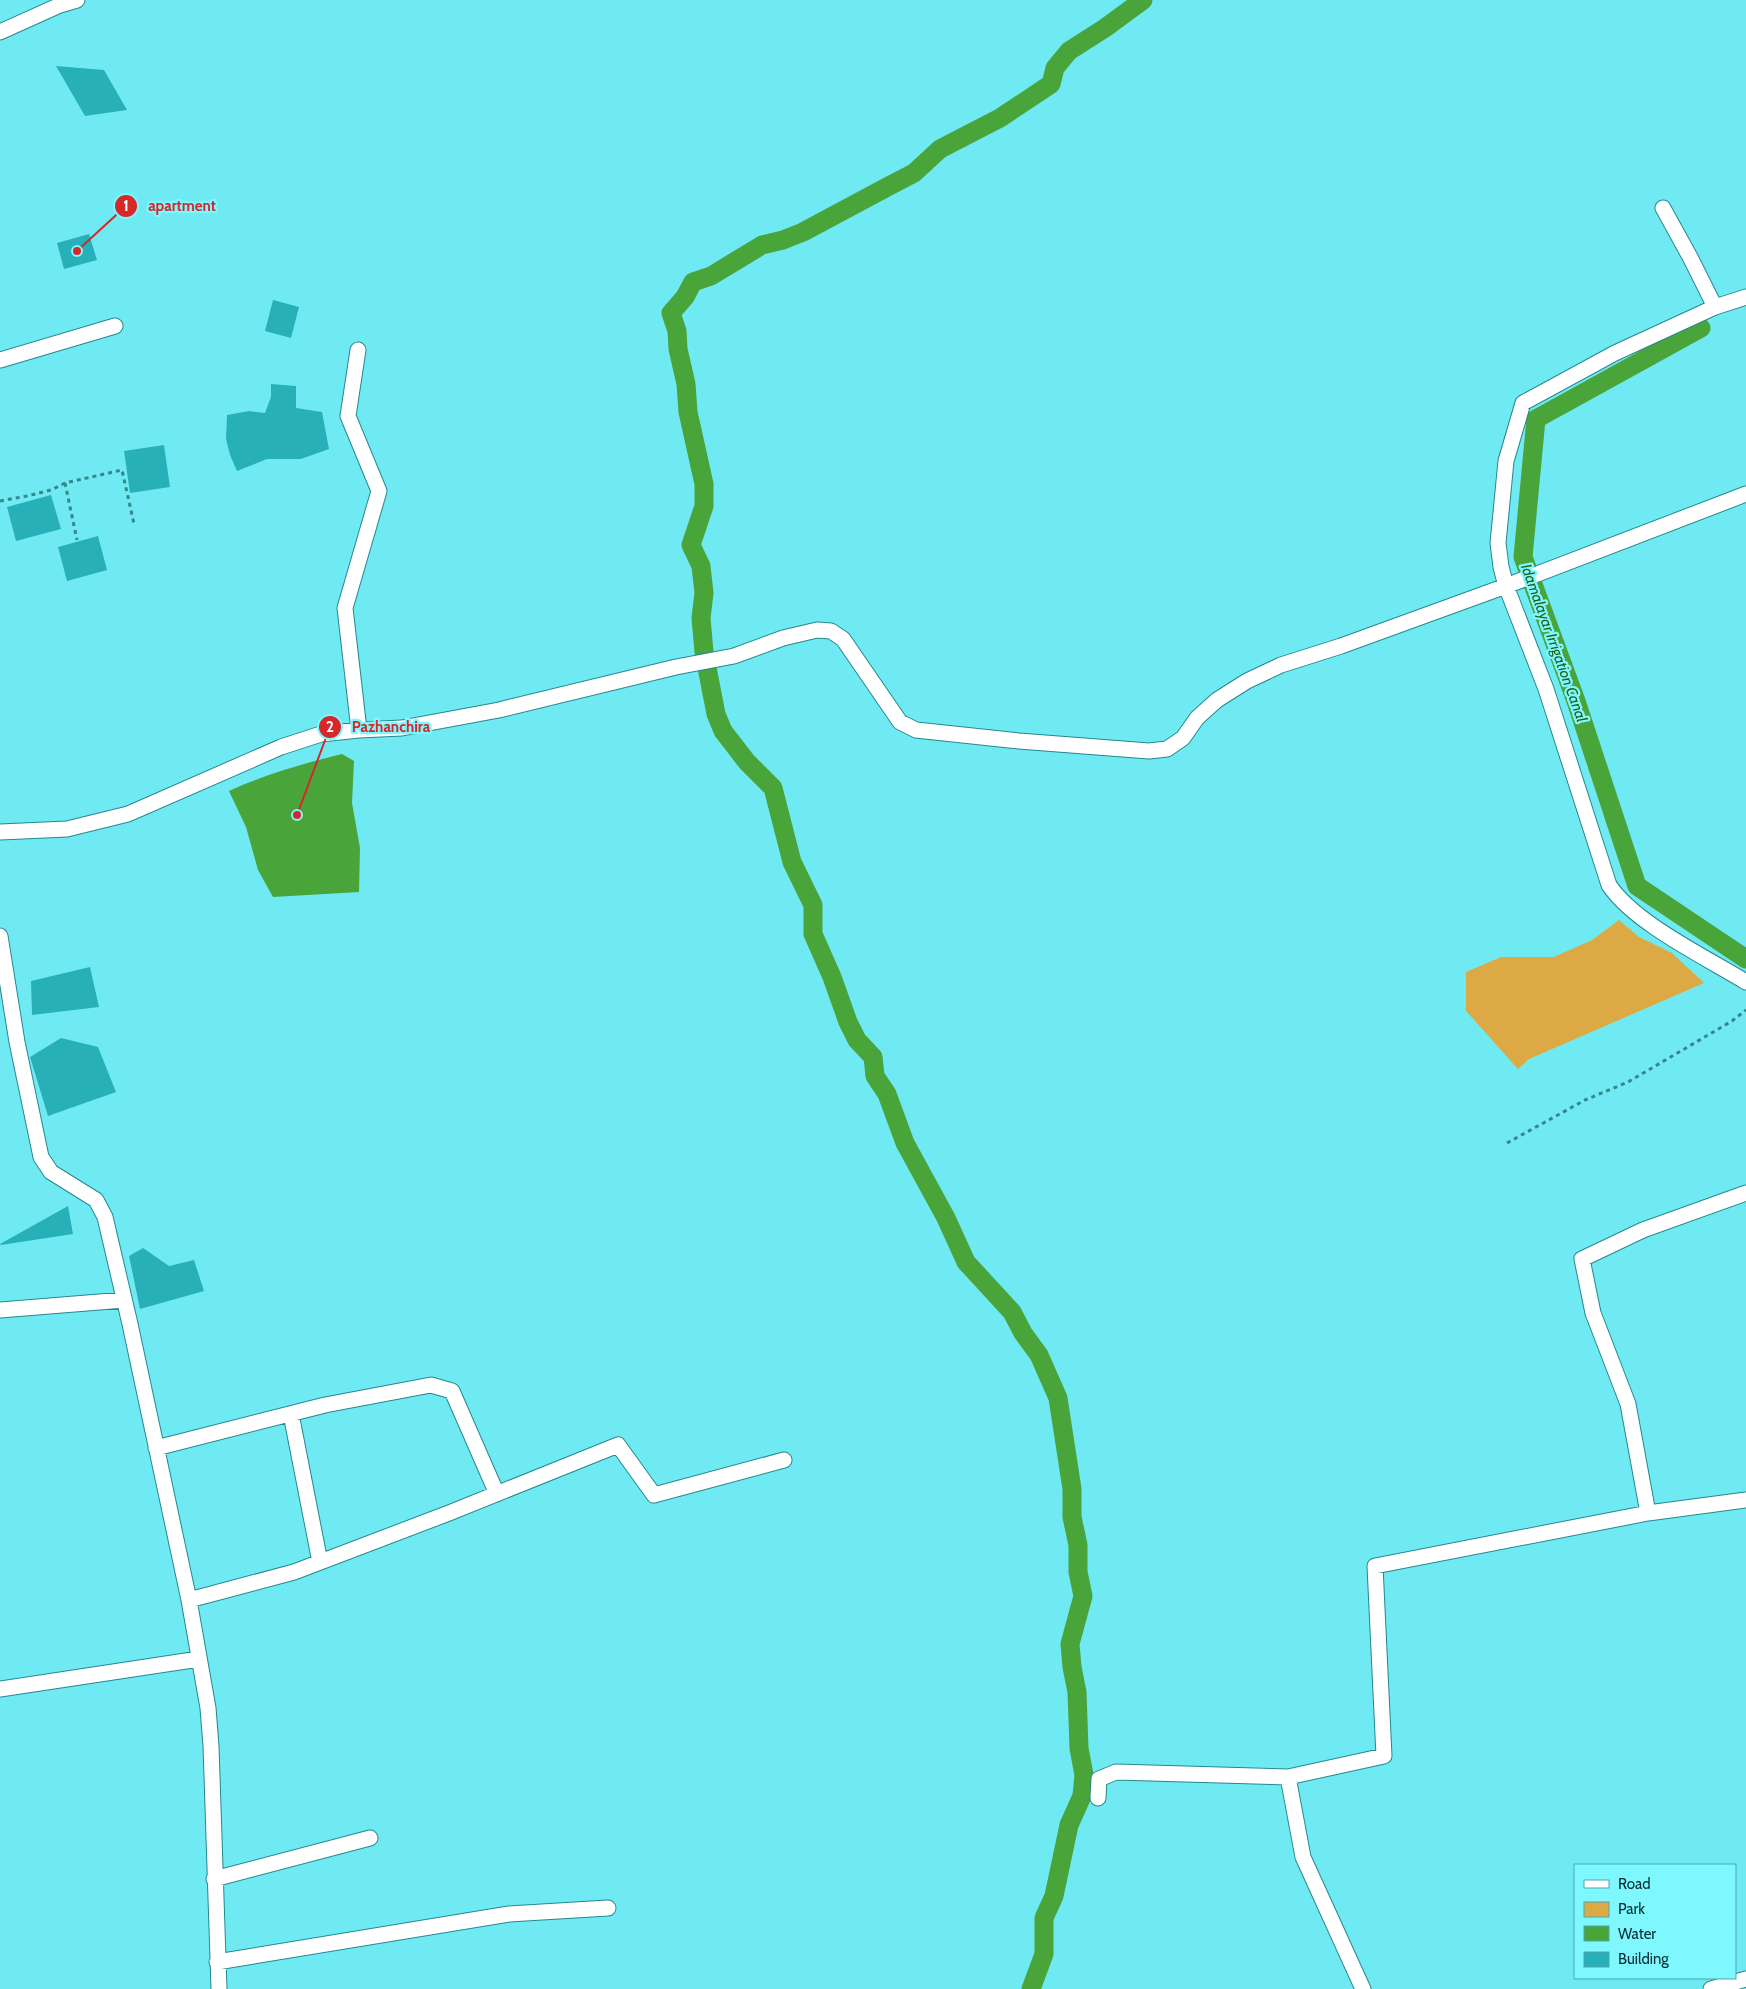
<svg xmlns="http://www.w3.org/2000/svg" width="1746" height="1989" font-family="Cabin,sans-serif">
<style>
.green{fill:#dda945}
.water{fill:#49a43a}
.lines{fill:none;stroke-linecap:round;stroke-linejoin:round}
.canal{stroke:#49a43a;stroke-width:19}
.building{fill:#28b0b8}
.minor-casing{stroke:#25888e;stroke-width:17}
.path{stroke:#36868b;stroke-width:3;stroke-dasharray:4 4;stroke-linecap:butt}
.minor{stroke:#fff;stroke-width:15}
.labels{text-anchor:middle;stroke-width:4.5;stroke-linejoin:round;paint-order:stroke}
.water-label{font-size:15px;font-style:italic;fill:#245f1a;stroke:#7ef7ff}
.leader{fill:none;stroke:#d62828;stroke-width:2}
.callout-dot{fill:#d62828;stroke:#7ef7ff;stroke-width:2}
.mark-label{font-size:15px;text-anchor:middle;font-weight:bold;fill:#fff}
.callout-label{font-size:15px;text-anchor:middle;font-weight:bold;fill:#d62828;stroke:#7ef7ff;stroke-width:4.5;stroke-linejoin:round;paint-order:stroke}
</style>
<rect width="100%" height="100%" fill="#70eaf2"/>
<path class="green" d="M1619,920L1639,937L1672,953L1704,983L1529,1059L1518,1069L1466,1011V972L1501,957H1554L1592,940Z"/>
<path class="water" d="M342,754L354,761L352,803L360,848L359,892L273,897L258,870L246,827L229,791C267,774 301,764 342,754Z"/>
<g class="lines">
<path class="canal" d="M1701,328L1536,419L1523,557L1576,701L1637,886L1746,959
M1031,1989L1044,1954V1918L1054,1896L1069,1825L1082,1796L1084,1775L1079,1748L1077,1692L1072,1667L1070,1644L1083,1596L1078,1572V1545L1072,1517V1489L1058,1398L1039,1355L1023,1333L1012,1312L966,1262L946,1218L905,1143L887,1094L875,1076L873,1057L857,1040L848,1022L832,977L813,934V905L792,862L773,788L747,762L723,731L716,714L704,652L701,618L704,593L701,566L691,545L704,506V484L688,412L686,384L678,349L677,331L671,313L685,297L693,282L711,276L762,245L783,240L803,232L889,186L914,173L940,149L1000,118L1051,84L1055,68L1069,51L1105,28L1143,0"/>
</g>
<path class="building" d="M56,66L104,70L127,110L85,116Z
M89,234L97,260L64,269L57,243Z
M273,300L299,307L291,338L265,331Z
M271,384L296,386V408L322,412L329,449L301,459H267L237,471L230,455L226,439L227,415L249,411L265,413L271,397Z
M164,445L170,487L130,493L124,451Z
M51,495L61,529L16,541L7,507Z
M98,536L107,570L67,581L58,547Z
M90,967L99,1007L32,1015L31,981Z
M61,1038L98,1047L116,1092L48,1116L30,1057Z
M68,1206L73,1234L1,1245L0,1244Z
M143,1248L169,1266L194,1260L204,1291L140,1309L129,1256Z"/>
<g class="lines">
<g class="minor-casing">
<path id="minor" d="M0,32L60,5L77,0
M1663,208L1690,257L1715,307L1615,353L1523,403L1506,461L1498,543L1501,567L1506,586L1546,689L1609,885C1634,923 1707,958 1746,982
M1715,307L1746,297
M358,350L348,416L379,491L345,608L359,730
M0,360L115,326
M0,832L67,829L128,814L281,747L321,734L359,730L402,728L499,710L676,667L734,656L783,638L817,630L831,631L843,639L900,722L916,730L1019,741L1149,751L1167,749L1183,738L1197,718L1217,700L1247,681L1281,665L1341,646L1506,586L1746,494
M0,936L17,1042L41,1157L51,1172L96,1200L105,1217L130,1324L189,1600L208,1708L211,1746L219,1989
M0,1310L124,1300
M291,1414L320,1562
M156,1448L325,1405L431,1385L452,1391L497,1494
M1648,1513L1628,1404L1593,1313L1582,1259L1643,1230L1746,1193
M189,1600L294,1572L449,1513L618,1445L654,1495L784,1460
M0,1689L199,1659
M1288,1777L1303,1857L1363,1989
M1098,1798L1099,1779L1116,1772L1288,1777L1384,1756L1375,1566L1648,1513L1746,1500
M214,1879L370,1838
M217,1962L509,1914L608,1908
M1711,1989L1746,1979"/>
</g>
<path class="path" d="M65,483L77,540
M0,501L27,496L51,490L65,483L122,470L134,524
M1507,1143L1585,1100L1628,1082L1732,1021L1746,1010"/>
<use href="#minor" class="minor"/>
</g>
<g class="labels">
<g class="water-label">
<text transform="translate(1554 643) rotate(70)" y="5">Idamalayar Irrigation Canal</text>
</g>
</g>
<path class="leader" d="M77 251L126 206M297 815L330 727"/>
<g class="callout-dot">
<circle cx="77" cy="251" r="5"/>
<circle cx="297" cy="815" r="5"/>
<circle cx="126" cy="206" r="12"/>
<circle cx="330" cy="727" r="12"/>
</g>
<g class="mark-label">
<text x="126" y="211">1</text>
<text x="330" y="732">2</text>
</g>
<g class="callout-label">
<text x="182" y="211">apartment</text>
<text x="391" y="732">Pazhanchira</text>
</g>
<rect x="1574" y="1864" width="162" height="115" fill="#7ef7ff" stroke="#4da7ad"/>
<rect x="1584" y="1880" width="25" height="8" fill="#ffffff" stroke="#4da7ad"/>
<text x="1618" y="1889" font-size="15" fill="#042e31">Road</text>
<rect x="1584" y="1902" width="25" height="15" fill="#dda945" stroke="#4da7ad"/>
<text x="1618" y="1914" font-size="15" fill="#042e31">Park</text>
<rect x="1584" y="1926" width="25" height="15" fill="#49a43a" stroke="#4da7ad"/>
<text x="1618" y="1939" font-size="15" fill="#042e31">Water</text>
<rect x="1584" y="1952" width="25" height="15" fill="#28b0b8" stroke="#4da7ad"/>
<text x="1618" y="1964" font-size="15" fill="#042e31">Building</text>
</svg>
